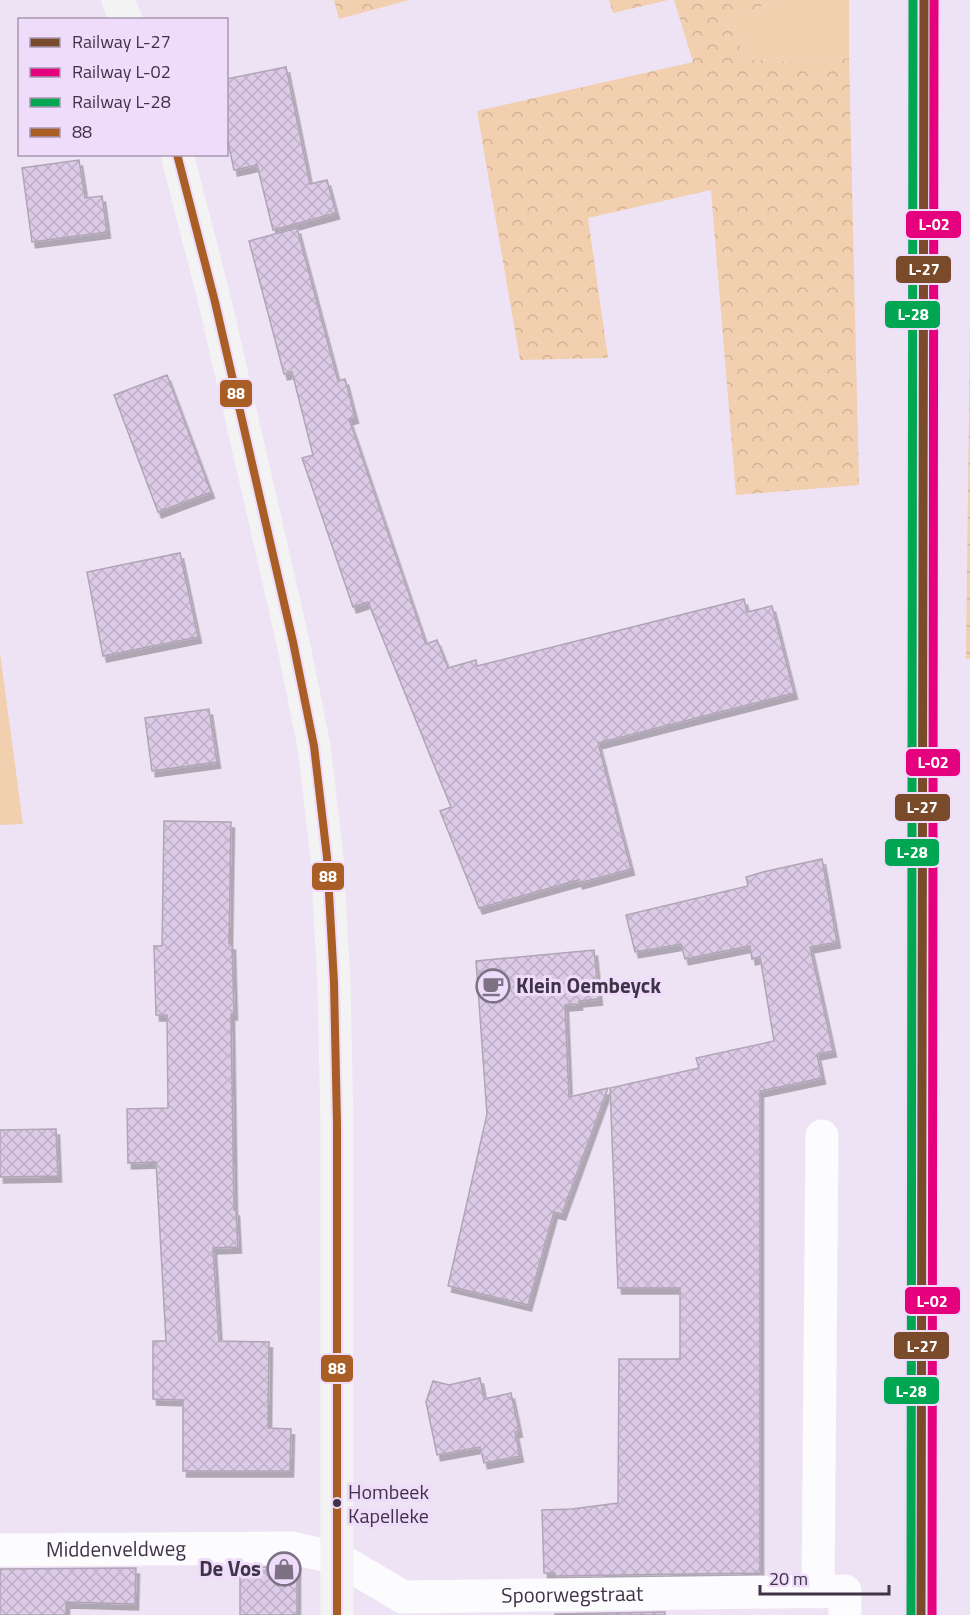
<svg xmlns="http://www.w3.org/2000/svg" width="970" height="1615" font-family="'Titillium Web',sans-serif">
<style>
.green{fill:#f2cfae}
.forest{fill:url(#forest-crowns)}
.building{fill:url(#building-cross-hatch);stroke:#b0a5b6;stroke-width:1.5;filter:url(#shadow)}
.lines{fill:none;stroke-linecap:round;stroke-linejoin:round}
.street{stroke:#fcfbfd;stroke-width:33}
.secondary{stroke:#f4f3f4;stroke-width:33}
.bus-1-casing{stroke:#efdcfb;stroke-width:12}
.bus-1{stroke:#a85e24;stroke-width:8}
.rail-1-casing{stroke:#efdcfb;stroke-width:14}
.rail-2-casing{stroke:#efdcfb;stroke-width:14}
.rail-3-casing{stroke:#efdcfb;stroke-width:14}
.rail-1{stroke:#7a4b2a;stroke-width:9}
.rail-2{stroke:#e5007d;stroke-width:9}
.rail-3{stroke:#00a651;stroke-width:9}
.bus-dot{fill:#403347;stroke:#efdcfb;stroke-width:2}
.labels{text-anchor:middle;stroke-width:6;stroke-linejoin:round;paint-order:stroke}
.bus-label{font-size:20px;fill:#403347;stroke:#efdcfb;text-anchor:start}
.poi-label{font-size:21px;font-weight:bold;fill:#403347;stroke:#efdcfb;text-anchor:start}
.street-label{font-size:21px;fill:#403347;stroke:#efdcfb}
.line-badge{stroke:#efdcfb;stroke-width:2}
.badge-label{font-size:16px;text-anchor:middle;font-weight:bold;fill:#fff}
</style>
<defs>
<pattern id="forest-crowns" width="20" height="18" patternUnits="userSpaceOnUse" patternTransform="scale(1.5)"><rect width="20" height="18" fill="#f2cfae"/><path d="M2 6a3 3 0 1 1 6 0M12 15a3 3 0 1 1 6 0" fill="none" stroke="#d1b297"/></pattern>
<pattern id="building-cross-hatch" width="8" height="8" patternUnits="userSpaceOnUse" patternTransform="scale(1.5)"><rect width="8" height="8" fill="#dccae6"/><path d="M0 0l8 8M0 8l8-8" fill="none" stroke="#beaec7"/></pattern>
<filter id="shadow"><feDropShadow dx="3.5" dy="6" stdDeviation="0" flood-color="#0004"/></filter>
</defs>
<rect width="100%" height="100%" fill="#eee3f4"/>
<path class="green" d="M778,0H849V58L822,64L743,59L732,17Z
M0,653L23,824L0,825Z"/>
<path class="forest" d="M334,0H409L339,19Z
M609,0H668L613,13Z
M674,0H778L732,17L743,59L822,64L849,58L859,485L736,495L711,190L588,218L608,358L520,360L477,111L693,62Z
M970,319V659H966Z"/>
<path class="building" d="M286,67L310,184L327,180L336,213L273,230L257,165L234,170L226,133V79Z
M79,160L85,198L102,196L107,232L32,242L22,168Z
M297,228L338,381L345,379L355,417L349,419L426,644L437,640L448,668L476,660L477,666L744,599L747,612L772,606L794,693L598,743L631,869L579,883L578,880L479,908L440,811L451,807L368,602L353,607L302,458L313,455L292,372L284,374L249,241Z
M167,375L211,492L158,512L114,395Z
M180,553L198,637L103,656L87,572Z
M209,709L217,762L152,771L145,718Z
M164,821L231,822L229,944H232L234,1014H231L234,1210H236L238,1247L213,1248L219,1341L269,1342L268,1428L291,1429L290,1471H183V1400L153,1399V1341H166L156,1162L128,1163L127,1109L168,1108L167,1015H156L154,946H162Z
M822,859L837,942L810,947L833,1051L817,1054L822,1078L760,1091V1573L555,1576V1573H544L542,1510L572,1509L618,1503L619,1359H680V1288H618L610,1088L699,1068L696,1058L774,1041L760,957L752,959L750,946L685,959L681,944L635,952L626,915L748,886L746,877L763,872Z
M594,950L599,999L579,1001V1004L565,1005L569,1097L608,1088L562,1214L554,1212L528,1305L448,1286L487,1114L476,961Z
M56,1129L58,1176L0,1177V1130Z
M480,1378L484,1399L511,1393L519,1431L515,1432L520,1456L484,1463L480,1447L437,1455L426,1402L433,1381L449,1385Z
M240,1567H290L297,1568V1615H240Z
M136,1568L135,1604L66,1602V1615H0V1569Z
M665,1612V1615H555V1614Z"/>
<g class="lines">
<g class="street">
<path id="s1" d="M0,1550L292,1548L337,1558L403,1597L845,1591V1615"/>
<path d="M818,1592L822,1136"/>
</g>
<path class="secondary" d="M118,0L126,20
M177,154L215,302L293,642L314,746L327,857L334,983L337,1124V1615"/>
<g class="bus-1-casing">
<path id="bus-1" d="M177,154L215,302L293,642L314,746L327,857L334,983L337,1124V1615"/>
</g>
<use href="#bus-1" class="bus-1"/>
<g class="rail-1-casing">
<path id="rail-1" d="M921,1615L924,0"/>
</g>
<g class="rail-2-casing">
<path id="rail-2" d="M932,1615L934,0"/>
</g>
<g class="rail-3-casing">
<path id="rail-3" d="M911,1615L913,0"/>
</g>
<use href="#rail-1" class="rail-1"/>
<use href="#rail-2" class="rail-2"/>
<use href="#rail-3" class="rail-3"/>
</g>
<defs>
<g id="cafe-ring" transform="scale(1.725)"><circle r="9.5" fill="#efdcfb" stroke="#7d7184" stroke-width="1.5"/><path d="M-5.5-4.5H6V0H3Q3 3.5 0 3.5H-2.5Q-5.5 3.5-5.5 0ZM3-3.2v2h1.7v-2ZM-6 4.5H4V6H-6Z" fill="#7d7184"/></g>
<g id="shop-ring" transform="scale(1.725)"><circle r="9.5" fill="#efdcfb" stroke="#7d7184" stroke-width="1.5"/><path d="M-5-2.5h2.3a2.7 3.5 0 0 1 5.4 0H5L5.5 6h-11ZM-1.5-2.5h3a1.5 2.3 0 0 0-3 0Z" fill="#7d7184"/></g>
</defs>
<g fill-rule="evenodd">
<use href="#cafe-ring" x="493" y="986"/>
<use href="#shop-ring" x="284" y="1569"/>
</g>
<circle class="bus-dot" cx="337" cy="1503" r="5"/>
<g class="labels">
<g class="bus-label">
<text x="348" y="1499">Hombeek<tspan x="348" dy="24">Kapelleke</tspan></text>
</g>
<g class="poi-label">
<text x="516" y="993">Klein Oembeyck</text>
<text x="261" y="1576" text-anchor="end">De Vos</text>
</g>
<g class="street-label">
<text dy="7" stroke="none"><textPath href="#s1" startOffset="116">Middenveldweg</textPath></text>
<text dy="7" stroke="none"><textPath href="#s1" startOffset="584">Spoorwegstraat</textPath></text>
</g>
</g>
<g class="line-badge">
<rect x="905" y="210" width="57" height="29" rx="6" fill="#e5007d"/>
<rect x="895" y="255" width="57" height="29" rx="6" fill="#7a4b2a"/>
<rect x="884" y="300" width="57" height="29" rx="6" fill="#00a651"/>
<rect x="219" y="379" width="34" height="29" rx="6" fill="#a85e24"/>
<rect x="905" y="748" width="56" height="29" rx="6" fill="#e5007d"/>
<rect x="894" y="793" width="57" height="29" rx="6" fill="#7a4b2a"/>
<rect x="884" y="838" width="56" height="29" rx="6" fill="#00a651"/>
<rect x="311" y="862" width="34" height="29" rx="6" fill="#a85e24"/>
<rect x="904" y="1286" width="57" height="29" rx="6" fill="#e5007d"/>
<rect x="893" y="1331" width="57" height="29" rx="6" fill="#7a4b2a"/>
<rect x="320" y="1354" width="34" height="29" rx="6" fill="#a85e24"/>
<rect x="883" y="1376" width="57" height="29" rx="6" fill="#00a651"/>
</g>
<g class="badge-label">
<text x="934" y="230">L-02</text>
<text x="924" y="275">L-27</text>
<text x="913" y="320">L-28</text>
<text x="236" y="399">88</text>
<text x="933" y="768">L-02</text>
<text x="922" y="813">L-27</text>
<text x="912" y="858">L-28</text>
<text x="328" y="882">88</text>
<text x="932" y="1307">L-02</text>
<text x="922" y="1352">L-27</text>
<text x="337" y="1374">88</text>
<text x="911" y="1397">L-28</text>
</g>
<rect x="18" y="18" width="210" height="138" fill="#efdcfb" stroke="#a998b3" stroke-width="1.5"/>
<rect x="30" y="38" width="30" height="9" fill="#7a4b2a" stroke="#a998b3" stroke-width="1.5"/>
<text x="72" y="48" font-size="18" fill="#403347">Railway L-27</text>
<rect x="30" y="68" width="30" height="9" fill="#e5007d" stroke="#a998b3" stroke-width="1.5"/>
<text x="72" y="78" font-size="18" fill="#403347">Railway L-02</text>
<rect x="30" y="98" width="30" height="9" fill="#00a651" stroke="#a998b3" stroke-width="1.5"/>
<text x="72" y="108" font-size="18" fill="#403347">Railway L-28</text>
<rect x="30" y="128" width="30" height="9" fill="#a85e24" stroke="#a998b3" stroke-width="1.5"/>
<text x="72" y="138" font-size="18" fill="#403347">88</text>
<path d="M760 1585v9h129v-9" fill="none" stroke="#403347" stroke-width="3"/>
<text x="769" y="1585" font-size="18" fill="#403347" stroke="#efdcfb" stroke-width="4.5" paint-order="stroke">20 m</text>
</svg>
